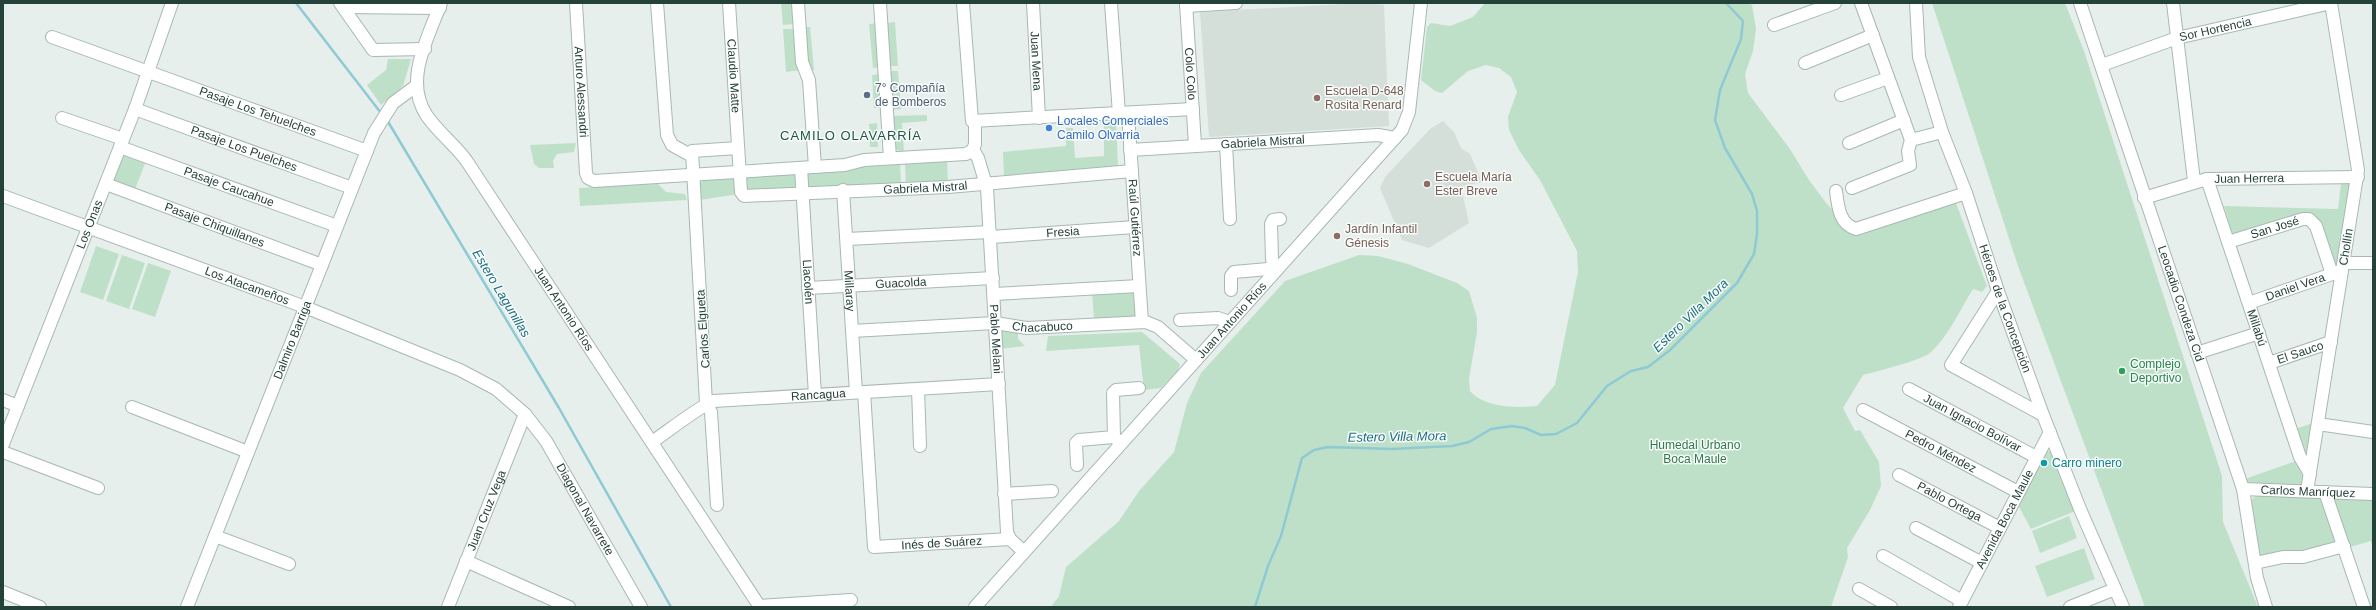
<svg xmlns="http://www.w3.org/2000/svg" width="2376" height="610" font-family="Arial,sans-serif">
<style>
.built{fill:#d4dfda}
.green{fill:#bfe0c8}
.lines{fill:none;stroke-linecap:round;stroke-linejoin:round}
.stream{stroke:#8ec9d4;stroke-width:2.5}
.minor-casing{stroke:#a8b8b2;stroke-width:14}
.minor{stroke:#fff;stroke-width:12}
.service-dot{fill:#5c6f8a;stroke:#f7fbf9;stroke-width:1.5}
.education-dot{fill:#8d6e63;stroke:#f7fbf9;stroke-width:1.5}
.shop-dot{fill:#3f7fe0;stroke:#f7fbf9;stroke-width:1.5}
.leisure-dot{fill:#2e9e5b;stroke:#f7fbf9;stroke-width:1.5}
.culture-dot{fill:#0f9aa8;stroke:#f7fbf9;stroke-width:1.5}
.labels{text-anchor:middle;stroke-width:3;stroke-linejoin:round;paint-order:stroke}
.street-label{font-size:12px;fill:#24423a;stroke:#f7fbf9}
.service-label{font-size:12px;fill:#4e5e75;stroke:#f7fbf9;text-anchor:start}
.education-label{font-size:12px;fill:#785e54;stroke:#f7fbf9;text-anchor:start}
.shop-label{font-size:12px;fill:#366cbe;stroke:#f7fbf9;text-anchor:start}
.leisure-label{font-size:12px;fill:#27864d;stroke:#f7fbf9;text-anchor:start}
.park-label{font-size:12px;fill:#2d7a4b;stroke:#f7fbf9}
.culture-label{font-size:12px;fill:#0d838f;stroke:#f7fbf9;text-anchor:start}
.neighbourhood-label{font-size:13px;letter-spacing:1px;fill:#1f5548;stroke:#f7fbf9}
.water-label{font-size:13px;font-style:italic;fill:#1c6f80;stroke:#f7fbf9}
</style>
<rect width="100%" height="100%" fill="#e6efeb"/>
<path class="built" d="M1365,3L1384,5L1389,126L1209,137L1200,12Z
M1443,121L1454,132L1461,148L1470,154L1482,182L1461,187L1469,223L1429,248L1402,240L1380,188L1385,177L1430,129Z"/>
<path class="green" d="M781,3H792L794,24L783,25Z
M1485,3H1749L1752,5L1756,29L1753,51L1745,74L1748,93L1790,149L1809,180L1827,204L1840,217L1851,224H1865L1953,195L1987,286L1982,292L1973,289C1960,310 1948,337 1930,353C1922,360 1875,372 1863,375L1843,408L1855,431L1860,430L1879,462L1881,486L1870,510L1847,548L1848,557L1831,607H1051L1059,596L1066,567L1119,521L1139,491L1174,452L1187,403L1201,373L1285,281L1359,255L1378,256L1408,264L1457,283L1469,291L1477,318V332L1469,379L1470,391C1485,408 1516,408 1537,406L1555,385L1578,272L1577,251L1540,180L1519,150L1509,130L1508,117L1517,92L1511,77L1499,68L1486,65L1468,71L1442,93L1435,91L1421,80L1427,27L1431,23L1450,26L1473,17Z
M1932,3H2065L2084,51L2222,476L2223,522L2258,607H2145L2018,266Z
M895,22L898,66H889L886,23Z
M878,23L882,67L873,68L869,24Z
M804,27H810L814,70H810L808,66Z
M783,29H794L801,70L786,72Z
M388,59H411L403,86L381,105L367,85L386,70Z
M889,71H898L901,109L892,110Z
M881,74L883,108H874L872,75Z
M927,115V121L902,123L904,152L895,149L891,116Z
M877,123L878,147H870L869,124Z
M1116,124L1118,165L1112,171L1004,176L1003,152L1066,146V128H1073L1075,158L1104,156V125Z
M576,143L574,152L557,154L553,161L554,168H539L534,164L530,145Z
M124,153L146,161L134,192L112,184Z
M947,160L948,183L906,186L905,163Z
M900,163L901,183L745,193L700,200V183L705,179Z
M658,184L666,192L685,194L687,200L580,206L579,188Z
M2341,184H2350L2337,268L2333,270L2316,221L2233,237L2224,206L2338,209Z
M96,246L119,254L103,300L80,292Z
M122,255L145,263L129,309L106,301Z
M148,263L171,271L155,317L132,309Z
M1136,289L1138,317L1094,319L1092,291Z
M1000,329L1018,332V339L1025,346L1000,349Z
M1142,332L1180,364L1178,370L1161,388L1144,390L1139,345L1046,351L1048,336Z
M2313,423L2307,463L2295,429Z
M2051,450L2061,468L2058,472L2062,482L2068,485L2078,510L2031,529L2018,505L2046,453Z
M2296,461L2304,479L2302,485L2296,487L2246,482L2245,479Z
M2258,493L2323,496L2339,544L2301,554L2259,558L2251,501Z
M2332,497L2373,499V548L2371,541L2350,547Z
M2069,516L2077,538L2040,553L2032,531Z
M2084,548L2095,579L2047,597L2035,566Z"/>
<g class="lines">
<path class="stream" d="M296,3L381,113
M387,120L559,408L671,607
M1255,607L1268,566L1281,536L1302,458L1314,450L1328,447L1392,449L1452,446L1469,442L1491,429L1512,426L1525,428L1541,435L1556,434L1577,423L1607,386L1631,371L1648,367L1670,350L1737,283L1754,254L1757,234V211L1752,194L1725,148L1715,120L1720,90L1741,39L1743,21L1726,3"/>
<g class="minor-casing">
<g id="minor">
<path d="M340,3L373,50L425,49"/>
<path id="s1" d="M441,3C428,38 403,81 427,116C438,132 454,144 466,160L760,607"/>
<path id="s2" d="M576,3L586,173L588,178L594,181L845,165L864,160L966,154L973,150"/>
<path d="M657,3L667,135L672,145L692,156"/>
<path id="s3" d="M729,3L741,192L744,196L948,187L1132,171"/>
<path d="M798,3L802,62L809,80L815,167"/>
<path d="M880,3L890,158"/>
<path d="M963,3L972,121L1193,109"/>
<path id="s4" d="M1033,3L1039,118"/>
<path d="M1111,3L1119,114"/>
<path id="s5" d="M1186,3L1195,145"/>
<path d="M1861,3L1911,140L1942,132"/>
<path id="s6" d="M1916,3L1919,57L1942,132L1966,193L1998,291L2043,415L2080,509L2123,607"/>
<path id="s7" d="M2080,3L2243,489L2257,578L2266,607"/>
<path d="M2173,3L2194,181"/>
<path d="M1186,6L1236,3"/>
<path d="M343,7L440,8"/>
<path d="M1774,25L1835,3"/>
<path id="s8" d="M52,37L367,151"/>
<path d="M1805,63L1873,35"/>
<path id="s9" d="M2102,65L2177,38L2331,3L2358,170L2307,491"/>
<path d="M1841,95L1888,78"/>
<path id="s10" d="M135,109L352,188"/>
<path id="s11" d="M1128,113L1142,322"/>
<path d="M62,118L123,139"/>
<path d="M1849,143L1904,120"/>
<path d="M1226,144L1230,219"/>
<path id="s12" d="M120,147L337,226"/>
<path id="s13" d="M973,150L978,158L987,188L1007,532L1010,539L1024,552"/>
<path d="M973,150L975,144V122"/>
<path id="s14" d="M1130,150L1378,135L1395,138"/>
<path id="s15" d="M801,168L815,395"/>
<path id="s16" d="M2207,179L2300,457L2310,474"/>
<path id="s17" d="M106,184L322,265"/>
<path d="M1852,188L1910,165L1908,151L1911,140"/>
<path id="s18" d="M843,190L856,392"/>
<path d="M1836,191C1838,206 1839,224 1856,229L1966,193"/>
<path id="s19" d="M3,196L305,307L460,370L496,389L525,414L546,441L641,607"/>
<path id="s20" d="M2144,198L2207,179L2358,177"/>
<path id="s21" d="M991,237L1135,227"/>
<path d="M847,239L990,232"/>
<path id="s22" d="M2228,242L2303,219H2309L2316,226L2332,274"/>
<path d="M2344,263H2373"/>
<path d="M1275,271L1272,259L1271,224L1273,220L1280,219"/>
<path id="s23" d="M808,288L993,278"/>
<path d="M1231,290V276L1234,272L1268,269L1275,271"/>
<path d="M1998,291L1951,365L2043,415"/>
<path d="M994,294L1139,286"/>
<path id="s24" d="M2249,303L2338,272"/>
<path d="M1180,320L1218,318L1229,322"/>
<path id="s25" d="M852,331L995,323L1027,328L1146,322L1158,327L1196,360"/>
<path d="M2197,353L2259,333"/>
<path id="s26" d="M2269,363L2331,342"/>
<path d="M918,389L920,446"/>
<path id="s27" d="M1909,389L2036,457"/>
<path id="s28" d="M864,392L874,547L1010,539"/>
<path d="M3,400L18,406"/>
<path d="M132,407L248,452"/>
<path id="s29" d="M1863,410L2018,492"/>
<path d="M2318,424L2373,432"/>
<path id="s30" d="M652,442C664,434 704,403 714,401L999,384"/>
<path d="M1121,443L1114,437L1113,393L1116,390L1139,388"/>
<path id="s31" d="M3,444L135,109L172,3"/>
<path d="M3,452L98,488"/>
<path d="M1077,465L1076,443L1079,440L1114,437"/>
<path id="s32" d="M1899,475L2000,528"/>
<path id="s33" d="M2243,489L2373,494"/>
<path d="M2325,492L2364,607"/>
<path d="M1004,494L1052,491"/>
<path d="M717,505L711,412L706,403L692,151L738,148"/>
<path d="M1916,528L1982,563"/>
<path d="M215,536L289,564"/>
<path d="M1883,556L1962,601"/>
<path d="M466,561L569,607"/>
<path d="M2255,563L2283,557H2303L2344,546"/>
<path d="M1859,589L1891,607"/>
<path d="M3,592L40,607"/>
<path d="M759,606L851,600"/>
<path id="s34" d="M187,607L374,133L393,103L416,86"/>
<path id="s35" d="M448,607L525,414"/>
<path id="s36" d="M975,607L1402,130L1409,112L1421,3"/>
<path id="s37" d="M1959,607L2050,432"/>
<path d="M2070,607L2115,589"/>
</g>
</g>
<use href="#minor" class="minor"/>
</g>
<circle class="service-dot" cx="867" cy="95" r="4"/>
<g class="education-dot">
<circle cx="1317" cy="98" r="4"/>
<circle cx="1427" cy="184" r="4"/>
<circle cx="1337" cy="236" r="4"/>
</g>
<circle class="shop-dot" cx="1049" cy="128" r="4"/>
<circle class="leisure-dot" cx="2122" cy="371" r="4"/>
<circle class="culture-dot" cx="2044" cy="463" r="4"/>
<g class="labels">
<g class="street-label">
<text dy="4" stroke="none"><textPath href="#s9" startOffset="119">Sor Hortencia</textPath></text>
<text dy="4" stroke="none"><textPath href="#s4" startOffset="58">Juan Mena</textPath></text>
<text dy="4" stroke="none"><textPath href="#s5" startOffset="71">Colo Colo</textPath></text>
<text dy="4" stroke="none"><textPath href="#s3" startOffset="73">Claudio Matte</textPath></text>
<text dy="4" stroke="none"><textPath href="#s2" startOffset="89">Arturo Alessandri</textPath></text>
<text dy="4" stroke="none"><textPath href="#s8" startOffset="219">Pasaje Los Tehuelches</textPath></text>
<text dy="4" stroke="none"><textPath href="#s14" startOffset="133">Gabriela Mistral</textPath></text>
<text dy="4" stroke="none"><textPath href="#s10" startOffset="116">Pasaje Los Puelches</textPath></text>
<text dy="4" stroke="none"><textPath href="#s20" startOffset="108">Juan Herrera</textPath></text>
<text dy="4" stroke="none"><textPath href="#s3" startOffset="376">Gabriela Mistral</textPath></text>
<text dy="4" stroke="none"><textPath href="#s12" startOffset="116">Pasaje Caucahue</textPath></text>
<text dy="4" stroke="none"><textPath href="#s11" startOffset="105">Raúl Gutiérrez</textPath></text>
<text dy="4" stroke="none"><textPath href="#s31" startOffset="236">Los Onas</textPath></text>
<text dy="4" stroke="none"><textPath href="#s17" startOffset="116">Pasaje Chiquillanes</textPath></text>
<text dy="4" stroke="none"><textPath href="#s22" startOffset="49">San José</textPath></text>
<text dy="4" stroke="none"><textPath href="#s21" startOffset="72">Fresia</textPath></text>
<text transform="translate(2346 247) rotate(-81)" y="4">Chollín</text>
<text dy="4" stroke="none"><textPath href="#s15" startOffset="114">Llacolén</textPath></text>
<text dy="4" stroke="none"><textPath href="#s23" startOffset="93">Guacolda</textPath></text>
<text dy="4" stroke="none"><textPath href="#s19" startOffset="260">Los Atacameños</textPath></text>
<text dy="4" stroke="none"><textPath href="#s24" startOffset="49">Daniel Vera</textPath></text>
<text dy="4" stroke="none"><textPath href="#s18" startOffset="101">Millaray</textPath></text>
<text dy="4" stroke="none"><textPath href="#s7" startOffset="317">Leocadio Condeza Cid</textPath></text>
<text dy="4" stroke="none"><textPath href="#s1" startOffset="356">Juan Antonio Ríos</textPath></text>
<text dy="4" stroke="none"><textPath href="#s6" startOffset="320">Héroes de la Concepción</textPath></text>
<text dy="4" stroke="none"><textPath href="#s36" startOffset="385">Juan Antonio Ríos</textPath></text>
<text dy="4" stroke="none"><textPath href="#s25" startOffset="191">Chacabuco</textPath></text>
<text dy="4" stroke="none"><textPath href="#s16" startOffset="157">Millabú</textPath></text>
<text transform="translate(703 329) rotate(-94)" y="4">Carlos Elgueta</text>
<text dy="4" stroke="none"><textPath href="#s13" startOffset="192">Pablo Melani</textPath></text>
<text dy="4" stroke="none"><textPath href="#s34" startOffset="287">Dalmiro Barriga</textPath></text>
<text dy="4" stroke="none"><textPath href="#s26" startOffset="33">El Sauco</textPath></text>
<text dy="4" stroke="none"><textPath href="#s30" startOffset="179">Rancagua</textPath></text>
<text dy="4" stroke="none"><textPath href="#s27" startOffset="72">Juan Ignacio Bolívar</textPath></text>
<text dy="4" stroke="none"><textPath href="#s29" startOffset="88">Pedro Méndez</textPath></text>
<text dy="4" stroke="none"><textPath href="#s33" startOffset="65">Carlos Manríquez</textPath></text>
<text dy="4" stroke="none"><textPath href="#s32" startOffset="57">Pablo Ortega</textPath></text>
<text dy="4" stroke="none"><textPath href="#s19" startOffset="681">Diagonal Navarrete</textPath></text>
<text dy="4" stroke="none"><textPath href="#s35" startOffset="104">Juan Cruz Vega</textPath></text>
<text dy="4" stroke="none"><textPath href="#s37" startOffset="99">Avenida Boca Maule</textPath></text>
<text dy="4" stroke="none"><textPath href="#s28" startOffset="223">Inés de Suárez</textPath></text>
</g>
<g class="service-label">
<text x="875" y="92">7° Compañía<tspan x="875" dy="14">de Bomberos</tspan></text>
</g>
<g class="education-label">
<text x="1325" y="95">Escuela D-648<tspan x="1325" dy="14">Rosita Renard</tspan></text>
<text x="1435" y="181">Escuela María<tspan x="1435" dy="14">Ester Breve</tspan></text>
<text x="1345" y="233">Jardín Infantil<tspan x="1345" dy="14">Génesis</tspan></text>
</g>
<g class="shop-label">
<text x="1057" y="125">Locales Comerciales<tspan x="1057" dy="14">Camilo Olvarria</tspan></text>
</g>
<g class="leisure-label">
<text x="2130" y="368">Complejo<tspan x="2130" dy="14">Deportivo</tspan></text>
</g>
<g class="park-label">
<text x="1695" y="449">Humedal Urbano<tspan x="1695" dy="14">Boca Maule</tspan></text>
</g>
<g class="culture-label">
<text x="2052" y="467">Carro minero</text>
</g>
<g class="neighbourhood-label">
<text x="851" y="140">CAMILO OLAVARRÍA</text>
</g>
<g class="water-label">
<text transform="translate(502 293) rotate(59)" y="5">Estero Lagunillas</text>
<text transform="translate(1690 315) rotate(-44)" y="5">Estero Villa Mora</text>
<text transform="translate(1397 436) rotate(-1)" y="5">Estero Villa Mora</text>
</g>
</g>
<rect width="2376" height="610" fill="none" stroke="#24423a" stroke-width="8"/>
</svg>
